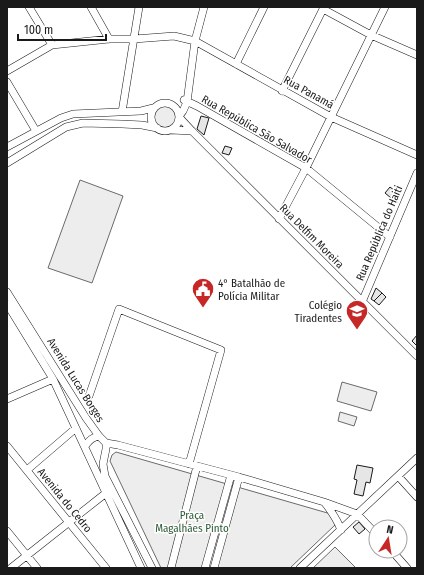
<svg xmlns="http://www.w3.org/2000/svg" width="424" height="575" font-family="'Fira Sans Condensed',sans-serif">
<style>
.built{fill:#ededed;stroke:#6a6a6a}
.building{fill:#e6e6e6;stroke:#1a1a1a}
.lines{fill:none;stroke-linecap:round;stroke-linejoin:round}
.minor-casing{stroke:#1a1a1a;stroke-width:8}
.minor{stroke:#fff;stroke-width:7}
.labels{text-anchor:middle;stroke-width:3;stroke-linejoin:round;paint-order:stroke}
.street-label{font-size:11px;fill:#1a1a1a;stroke:#fff}
.poi-label{font-size:11px;fill:#1a1a1a;stroke:#fff;text-anchor:start}
.park-label{font-size:11px;fill:#2b5a34;stroke:#fff}
</style>
<rect width="100%" height="100%" fill="#fff"/>
<path class="built" d="M153 117a12 12 0 1 1 24 0a12 12 0 1 1-24 0Z
M80,180L123,196L92,283L48,268Z
M342,382L377,392L371,411L337,401Z
M340,412L357,417L354,426L338,421Z
M116,452L331,514L334,520L335,525L290,568H161L110,461L112,455Z
M335,547L356,568H313Z"/>
<path class="building" d="M201,116L209,118L204,135L197,129Z
M225,146L232,148L229,155L222,153Z
M390,187L399,194L397,203L385,193Z
M376,288L382,293L374,301L371,299Z
M382,293L386,297L379,305L374,301Z
M417,335V346L412,341Z
M357,465L373,468L370,483L366,482L363,496L354,494L357,480L354,479Z
M359,522L365,529L359,534L353,527Z"/>
<g class="lines">
<g class="minor-casing">
<path id="minor" d="M29,7L52,45
M91,7L109,39
M323,9L371,35L417,55
M236,64L264,7
M7,71L52,45L109,39H134L174,36L195,41L331,117L417,155
M7,82L36,131
M282,91L324,7
M184,100L197,106L306,168L390,237
M151 117a14 14 0 1 1 28 0a14 14 0 1 1-28 0Z
M122,112L139,7
M180,115L183,111L187,102L195,41L204,7
M180,118L192,131L417,356
M171,130L192,131
M7,147L61,118L73,114L141,111L153,108
M7,163L66,127L83,123L122,124L142,125L157,128
M279,219L306,168L385,7
M7,292L86,418L99,436L106,443V449L103,464L105,476L152,568
M362,302L417,173
M7,304L53,379L141,568
M89,396L119,309L221,350L189,464
M7,399L53,379
M106,443L118,445L239,477L324,502L357,514L376,534
M7,446L106,568
M85,446C89,441 92,437 99,436
M27,470L76,428
M398,476L417,497
M325,503C332,512 337,519 341,530
M7,531L37,568
M392,551L407,568
M11,568L106,493
M171,568L197,466
M205,568L231,475
M214,568L239,477
M300,568L417,458"/>
</g>
<use href="#minor" class="minor"/>
</g>
<defs>
<g id="civic-pin" transform="scale(1.15)"><path d="M0 17L-7.5 6A9.5 9.5 0 1 1 7.5 6Z" fill="#c62828" stroke="#fff"/><path d="M-.6-6.5H3V-4.5H.6V-3L4-1V1h2V6H-6V1h2V-1L-.6-3ZM-1.2 2.5V6h2.4V2.5Z" fill="#fff"/></g>
<g id="school-pin" transform="scale(1.15)"><path d="M0 17L-7.5 6A9.5 9.5 0 1 1 7.5 6Z" fill="#c62828" stroke="#fff"/><path d="M0-5L7-2L0 1L-7-2ZM-4 1L0 2.5L4 1V4Q0 6-4 4Z" fill="#fff"/></g>
</defs>
<g fill-rule="evenodd">
<use href="#civic-pin" x="203" y="289"/>
<use href="#school-pin" x="357" y="311"/>
</g>
<g class="labels">
<g class="street-label">
<text transform="translate(309 92) rotate(29)" y="4">Rua Panamá</text>
<text transform="translate(257 129) rotate(30)" y="4">Rua República São Salvador</text>
<text transform="translate(379 233) rotate(-67)" y="4">Rua República do Haiti</text>
<text transform="translate(312 236) rotate(45)" y="4">Rua Delfim Moreira</text>
<text transform="translate(76 380) rotate(58)" y="4">Avenida Lucas Borges</text>
<text transform="translate(65 500) rotate(51)" y="4">Avenida do Cedro</text>
</g>
<g class="poi-label">
<text x="218" y="287">4° Batalhão de<tspan x="218" dy="13">Polícia Militar</tspan></text>
<text x="342" y="309" text-anchor="end">Colégio<tspan x="342" dy="13">Tiradentes</tspan></text>
</g>
<g class="park-label">
<text x="192" y="519">Praça<tspan x="192" dy="13">Magalhães Pinto</tspan></text>
</g>
</g>
<rect width="424" height="575" fill="none" stroke="#1a1a1a" stroke-width="16"/>
<g transform="translate(388 539) rotate(12)"><circle r="19" fill="#ffffff" stroke="#a3a3a3"/>
<path d="M0-3L7 15L0 10L-7 15Z" fill="#c62828"/>
<text y="-6" font-size="11" font-weight="bold" text-anchor="middle" fill="#1a1a1a">N</text>
</g>
<path d="M18 34v6h88v-6" fill="none" stroke="#1a1a1a" stroke-width="2"/>
<text x="24" y="34" font-size="12" fill="#1a1a1a" stroke="#ffffff" stroke-width="3" paint-order="stroke">100 m</text>
</svg>
